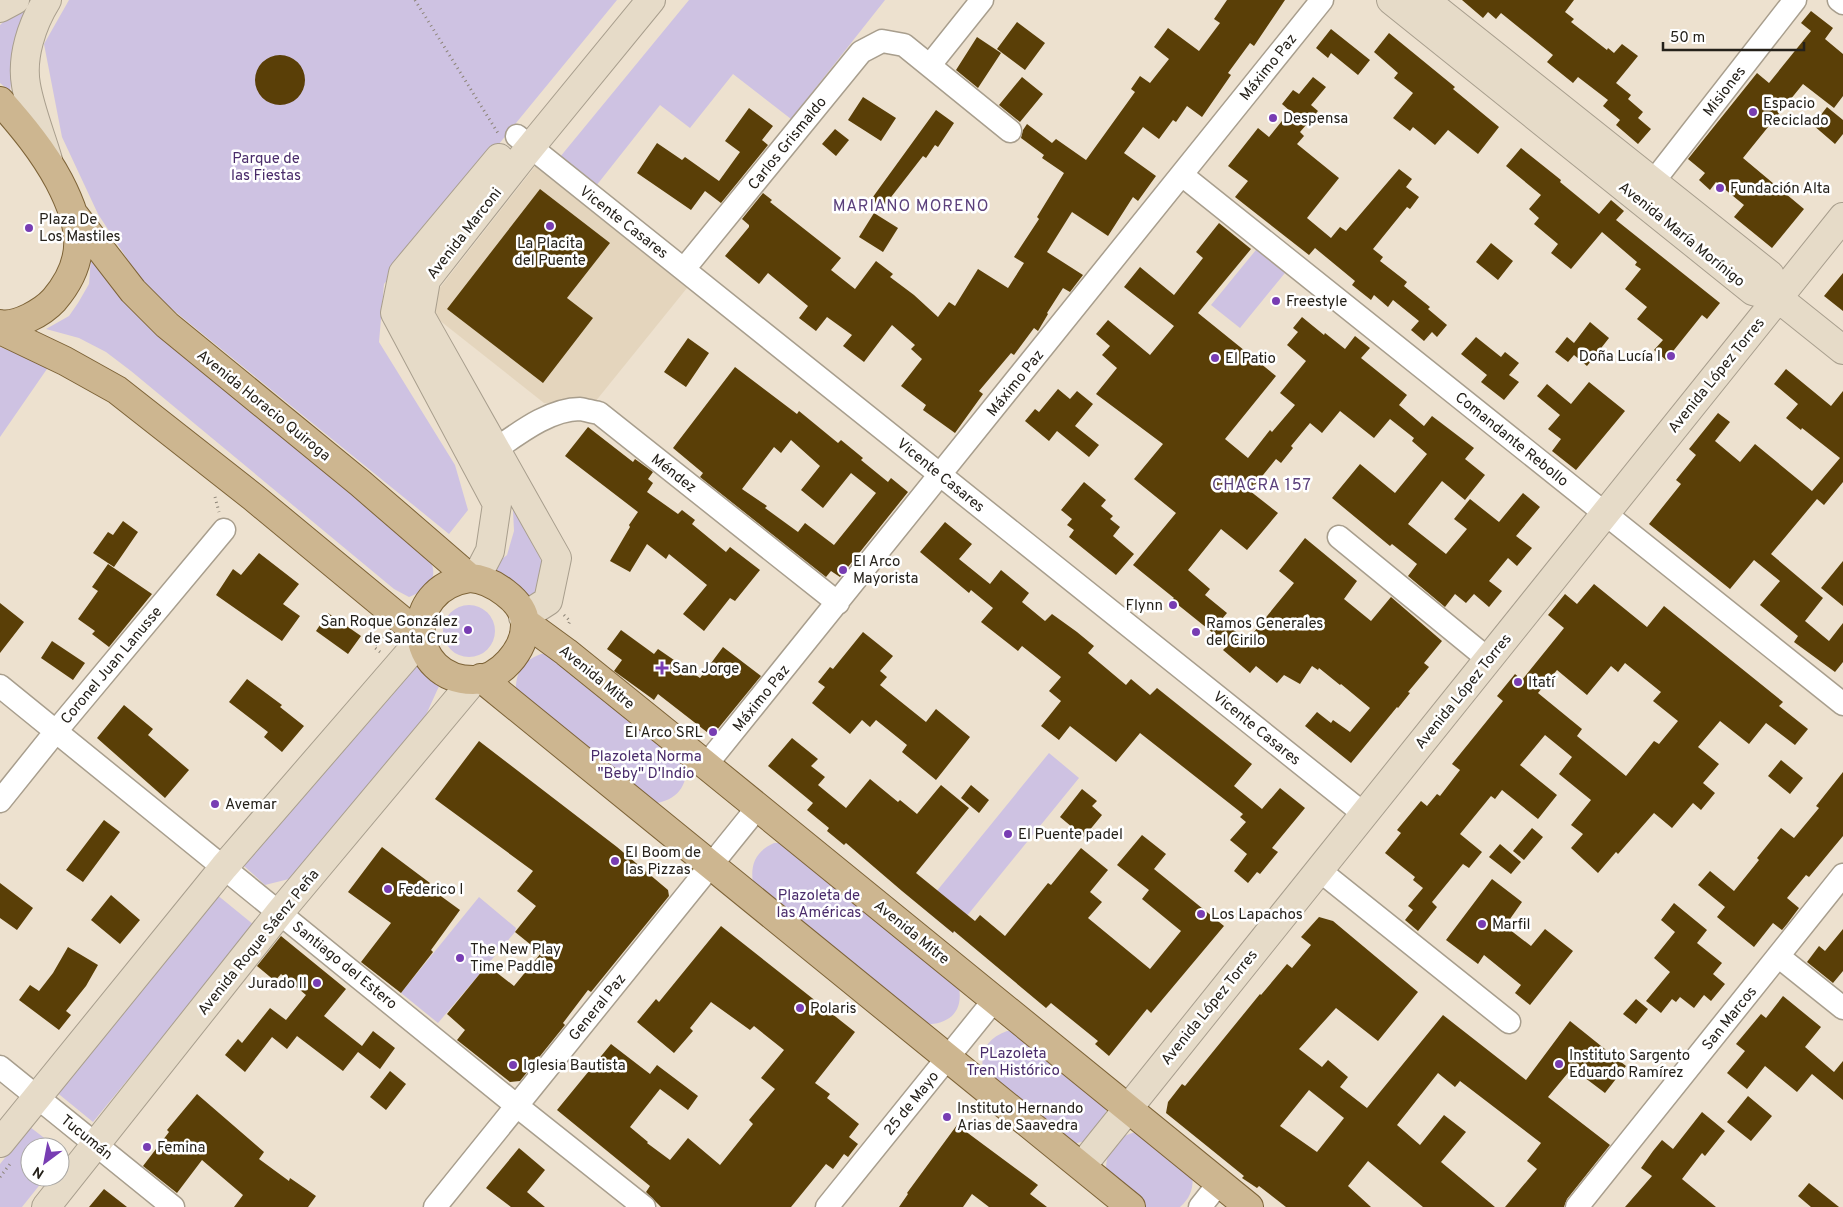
<svg xmlns="http://www.w3.org/2000/svg" width="1843" height="1207" font-family="Overpass,sans-serif">
<style>
.built{fill:#e4d5bd}
.green{fill:#cec2e2}
.building{fill:#5a3f07;fill-rule:evenodd}
.lines{fill:none;stroke-linecap:round;stroke-linejoin:round}
.street-casing{stroke:#a89e8d;stroke-width:25}
.secondary-casing{stroke:#a89e8d;stroke-width:30}
.primary-casing{stroke:#7d6337;stroke-width:30}
.path{stroke:#8b8376;stroke-width:3;stroke-dasharray:1 4;stroke-linecap:butt}
.street{stroke:#fff;stroke-width:22}
.secondary{stroke:#e6dbc8;stroke-width:28}
.primary{stroke:#cdb690;stroke-width:28}
.poi-dot{fill:#783db3;stroke:#fff;stroke-width:2}
.labels{text-anchor:middle;stroke-width:5;stroke-linejoin:round;paint-order:stroke}
.street-label{font-size:15px;fill:#25211a;stroke:#fff}
.poi-label{font-size:15px;fill:#25211a;stroke:#fff;text-anchor:start}
.park-label{font-size:15px;fill:#492b6a;stroke:#fff}
.neighbourhood-label{font-size:16px;letter-spacing:1px;fill:#5b407c;stroke:#fff}
</style>
<rect width="100%" height="100%" fill="#ede1cf"/>
<path class="built" d="M536,165L687,288L595,402L544,403L434,316L435,294Z"/>
<path class="green" d="M26,0H37L16,44L10,91L0,83V25Z
M69,0H617L384,284L379,342L455,465L468,510L449,534L146,288L98,214L62,137L44,44Z
M689,0H885L791,119L733,74L690,128L660,105L596,186L560,157Z
M1260,245L1289,268L1240,328L1211,305Z
M91,258L115,291L138,314L423,552C426,556 430,561 432,565C438,582 422,592 409,597L394,589L131,371L106,352L79,338L46,329L69,316L78,303L89,284Z
M0,347L49,366L0,437Z
M505,482C517,506 552,560 540,586C538,590 533,594 530,597L492,567L507,555L514,531L513,510Z
M443 631a26 26 0 1 1 52 0a26 26 0 1 1-52 0Z
M548,652L686,761C689,787 676,802 650,804L516,693C515,669 525,658 548,652Z
M415,662L430,667L440,684L425,717L289,879L265,885L244,866L251,848Z
M1049,753L1079,778L953,933L923,908Z
M774,843H784L957,980C967,1011 949,1027 919,1024L753,883C750,864 756,851 774,843Z
M216,894L254,925L93,1122L55,1091Z
M479,897L516,928L515,932L438,1023L401,993Z
M1007,1031H1018L1104,1100L1106,1110L1105,1119L1086,1141L1077,1143L1067,1142L983,1071C980,1050 988,1038 1007,1031Z
M30,1127L56,1147H30V1177H46L22,1207H0V1164Z
M1139,1131L1192,1171C1194,1185 1192,1197 1180,1207H1142L1106,1172C1106,1148 1115,1137 1139,1131Z"/>
<path class="building" d="M1227,0H1285L1254,46L1250,43L1228,73L1231,75L1202,117L1187,106L1176,122L1173,120L1159,139L1143,127L1124,153L1156,176L1138,201L1133,197L1108,236L1072,212L1047,252L1083,275L1070,292L1063,288L1047,313L1048,314L1038,331L1034,328L1014,355L1011,353L979,391L983,394L955,433L923,410L926,405L901,386L922,359L911,349L915,345L892,325L864,362L843,346L852,335L827,317L816,331L799,318L808,306L768,273L759,284L725,256L749,227V225L742,219L763,193L772,200L770,202L841,258L831,270L855,289L876,261L893,274L890,277L914,295L938,317L949,302L955,306L978,269L1008,288L1024,263L1014,257L1039,219L1037,217L1064,173L1042,158L1044,155L1021,138L1023,130L1027,124L1052,143L1056,139L1086,160L1135,92L1131,89L1140,76L1150,83L1169,59L1154,47L1168,28L1199,51L1220,23L1214,19Z
M1462,0H1574L1565,12L1574,19L1571,22L1607,50L1608,48L1614,53L1622,44L1638,56L1616,83L1631,95L1628,99L1643,112L1638,118L1651,129L1638,144L1616,125L1620,120L1603,106L1608,100L1578,77L1573,83L1547,62L1553,55L1501,13L1496,19L1488,12L1483,18Z
M1811,11L1833,28L1825,39L1843,54V96L1834,108L1803,84L1743,158L1804,209L1772,248L1734,217L1744,205L1716,182L1710,190L1699,180L1705,173L1688,159L1757,73L1769,83L1811,31L1801,23Z
M1017,22L1045,43L1025,70L997,49Z
M1331,29L1370,60L1358,75L1331,53L1328,58L1316,48Z
M1389,33L1455,87L1453,89L1499,127L1478,154L1448,130L1435,145L1413,127L1410,131L1393,118L1413,93L1394,78L1398,73L1374,52Z
M977,37L1001,53L978,88L956,70Z
M255 80a25 25 0 1 1 50 0a25 25 0 1 1-50 0Z
M1022,77L1043,94L1020,122L999,105Z
M1313,77L1326,87L1311,105L1318,111L1300,132L1304,136L1297,144L1339,178L1307,218L1331,238L1340,227L1346,231L1399,169L1412,179L1406,187L1419,197L1410,209L1407,207L1373,249L1383,257L1380,261L1407,282L1404,286L1430,307L1428,309L1447,325L1437,337L1432,332L1424,341L1411,330L1419,321L1393,300L1388,307L1374,295L1371,300L1352,285L1355,281L1315,248L1309,255L1235,197L1248,181L1228,166L1258,128L1269,137L1290,111L1282,104L1293,90L1299,94Z
M863,97L896,118L881,141L848,120Z
M1827,107L1843,120V134L1835,144L1813,125Z
M749,108L773,126L762,140L768,145L721,203L705,191L691,210L637,173L657,143L682,160L685,157L719,181L740,152L725,141Z
M936,110L954,123L938,147L935,145L926,158L923,156L881,210L870,201Z
M835,129L849,140L836,156L822,144Z
M1521,148L1561,180L1560,182L1599,214L1611,200L1624,211L1616,220L1720,303L1707,319L1702,315L1666,360L1654,350L1663,340L1637,319L1647,307L1625,289L1641,269L1635,265L1637,262L1602,232L1571,269L1551,253L1558,244L1534,224L1539,218L1529,209L1541,195L1506,166Z
M540,189L610,243L567,298L593,318L543,383L447,309Z
M874,213L898,228L883,252L859,237Z
M1219,223L1251,249L1198,313L1276,376L1225,439L1248,458L1270,430L1272,432L1295,405L1280,393L1306,361L1287,345L1298,332L1293,328L1302,317L1324,335L1325,333L1345,349L1355,336L1370,348L1361,358L1407,395L1399,405L1424,426L1432,416L1474,448L1465,459L1485,475L1465,500L1442,481L1408,524L1446,554L1467,529L1454,519L1470,499L1499,522L1523,493L1540,507L1516,536L1532,548L1517,566L1508,558L1489,581L1502,591L1489,607L1474,594L1466,603L1455,594L1445,607L1408,576L1417,564L1392,544L1390,546L1332,498L1360,464L1395,493L1427,454L1412,441L1414,438L1390,419L1374,438L1340,411L1322,433L1310,423L1291,446L1293,448L1281,463L1276,459L1250,491L1278,513L1247,550L1221,529L1188,570L1210,589L1205,595L1227,613L1221,620L1244,638L1247,635L1249,638L1294,583L1279,571L1305,538L1357,581L1344,599L1371,621L1391,597L1442,641L1424,663L1429,667L1408,692L1410,693L1398,708L1397,707L1351,763L1305,726L1317,712L1331,723L1333,720L1350,732L1370,708L1341,684L1340,685L1319,668L1318,670L1312,666L1300,684L1284,675L1277,683L1256,666L1250,673L1223,650L1228,645L1172,600L1174,598L1133,565L1176,513L1134,479L1163,444L1096,394L1117,368L1102,355L1110,346L1096,334L1108,320L1150,355L1174,326L1124,287L1140,267L1174,295L1203,258L1196,252Z
M1491,243L1513,261L1498,280L1476,262Z
M1843,273V311L1824,296Z
M1590,322L1609,338L1587,366L1574,355L1568,362L1555,352L1567,337L1574,343Z
M1476,337L1501,357L1505,352L1519,363L1509,375L1519,382L1504,400L1481,382L1487,375L1461,354Z
M688,338L709,353L686,387L664,372Z
M735,367L797,414L799,411L838,443L841,440L863,458L861,460L888,482L891,478L908,492L840,577L831,571L826,577L700,477L703,473L673,448ZM791,440L820,466L801,490L823,508L851,473L876,493L834,545L805,523L798,532L765,508L767,506L742,489L774,447L781,453Z
M1786,369L1831,406L1843,391V482L1824,505L1817,499L1771,554L1823,598L1805,621L1829,641L1843,623V662L1835,672L1794,642L1798,636L1760,605L1780,581L1754,560L1730,589L1649,524L1681,484L1676,480L1696,455L1689,449L1718,413L1730,422L1715,441L1740,462L1755,444L1812,491L1840,458L1802,428L1801,430L1786,418L1798,404L1774,384Z
M1589,382L1625,411L1576,470L1552,451L1561,439L1548,429L1560,415L1537,396L1547,384L1571,404Z
M1058,389L1070,399L1077,391L1093,404L1075,426L1099,445L1089,457L1057,431L1049,441L1025,421L1035,409L1039,412Z
M588,427L633,462L635,459L653,472L648,479L653,483L647,492L678,514L682,510L695,520L692,524L726,552L730,547L760,570L735,601L730,598L704,631L683,614L707,585L669,554L666,559L647,544L630,572L610,561L630,527L629,525L638,512L565,456Z
M1084,482L1106,500L1101,506L1113,516L1110,519L1120,527L1113,536L1134,554L1116,575L1069,537L1074,530L1067,525L1072,519L1061,510Z
M123,521L138,532L114,567L93,553L108,532L113,535Z
M945,522L972,544L959,559L990,584L1001,570L1029,593L1022,602L1045,621L1052,614L1077,632L1094,646L1088,653L1126,685L1131,679L1150,695L1157,688L1252,764L1234,786L1262,809L1280,788L1305,808L1272,848L1278,852L1260,874L1257,872L1248,883L1234,871L1247,854L1230,840L1246,822L1240,817L1243,814L1140,733L1116,762L1070,726L1059,740L1041,726L1061,701L1049,691L1061,677L1022,646L1018,651L981,622L993,608L971,590L969,593L920,552Z
M259,553L299,584L283,604L300,616L282,641L216,595L233,569L241,575Z
M1843,561V606L1821,588Z
M108,564L152,594L109,647L92,634L95,631L78,619L98,591L92,587Z
M1594,584L1647,627L1664,606L1783,702L1779,706L1808,729L1795,745L1766,723L1749,744L1720,721L1698,747L1719,764L1703,783L1715,793L1701,810L1693,803L1672,828L1654,813L1618,854L1616,852L1598,873L1571,848L1583,834L1571,825L1591,800L1559,774L1572,757L1545,735L1520,765L1557,795L1538,819L1502,790L1495,799L1491,796L1460,834L1482,852L1469,868L1463,864L1432,902L1437,907L1418,931L1405,920L1413,910L1408,906L1423,888L1413,880L1415,877L1385,853L1401,833L1397,830L1421,801L1427,806L1437,794L1440,796L1460,770L1452,764L1503,701L1497,696L1515,674L1522,680L1564,628L1548,615L1565,594L1577,604ZM1625,663L1661,692L1653,701L1678,721L1659,744L1654,741L1626,776L1577,736L1582,729L1538,693L1557,670L1587,695L1611,666L1618,672Z
M0,603L24,622L0,653Z
M328,613L361,636L348,654L316,631Z
M621,630L654,654L658,649L700,678L723,647L761,676L712,736L658,694L654,700L614,671L622,660L607,649Z
M863,632L893,656L880,671L887,677L880,685L926,722L936,709L970,737L936,780L902,752L907,745L876,720L870,727L862,720L850,734L812,703L825,687L818,682L830,667L833,669Z
M52,641L85,663L73,680L41,658Z
M247,679L282,705L280,707L304,726L282,752L264,737L268,732L229,702Z
M124,705L153,729L148,735L189,770L165,798L97,738Z
M792,738L818,759L811,766L825,777L818,785L846,808L870,779L898,802L900,800L917,814L941,785L969,808L916,873L975,921L980,915L1005,936L1048,883L1051,885L1081,848L1108,870L1090,892L1102,902L1088,918L1150,969L1181,931L1142,899L1149,890L1117,865L1142,835L1166,854L1154,869L1224,926L1151,1013L1147,1009L1109,1056L1095,1044L1098,1041L1051,1003L1046,1008L954,931L953,933L902,891L846,843L844,845L827,831L829,828L807,810L813,803L768,766Z
M479,741L617,847L668,890L669,896L591,992L588,990L563,1023L565,1025L520,1081L510,1082L457,1040L465,1030L447,1014L487,965L514,986L541,953L515,932L536,906L517,891L533,871L435,799Z
M1781,760L1803,778L1790,794L1768,776Z
M1843,772V836L1809,877L1806,875L1787,898L1799,908L1787,924L1782,930L1773,923L1754,947L1717,917L1725,907L1698,885L1710,871L1734,891L1759,860L1757,858L1781,828L1794,838L1819,808L1816,806Z
M971,785L989,800L979,813L961,798Z
M1082,789L1097,801L1092,806L1102,815L1084,837L1060,817Z
M104,820L120,832L83,882L66,870Z
M1532,828L1543,837L1524,860L1513,851Z
M1500,844L1521,862L1511,874L1489,857Z
M382,847L430,883L427,886L460,910L431,950L433,952L401,993L361,962L391,923L348,892Z
M1492,879L1522,902L1505,926L1531,946L1545,929L1573,951L1530,1005L1515,993L1521,985L1484,955L1478,964L1446,940Z
M0,883L33,908L17,930L0,918Z
M111,895L140,920L120,944L91,920Z
M1674,903L1707,930L1697,943L1722,963L1713,974L1725,984L1711,1001L1704,995L1694,1008L1680,997L1676,1002L1672,999L1661,1013L1646,1001L1670,972L1654,958L1675,932L1661,920Z
M1319,917L1333,921L1418,992L1378,1041L1336,1008L1299,1049L1322,1067L1328,1060L1348,1077L1340,1087L1367,1108L1443,1015L1526,1080L1570,1021L1626,1066L1605,1093L1572,1068L1548,1097L1610,1145L1567,1199L1564,1207H1505L1537,1169L1527,1161L1541,1143L1460,1081L1455,1087L1438,1073L1397,1125L1420,1145L1444,1115L1466,1132L1441,1162L1495,1207H1423L1368,1161L1348,1186L1371,1207H1286L1259,1186L1257,1188L1242,1178L1244,1176L1166,1113L1168,1102L1182,1084L1185,1086L1260,994L1261,995L1287,964L1292,968L1311,945L1301,937ZM1309,1090L1344,1118L1317,1152L1280,1126Z
M721,926L855,1032L815,1083L830,1094L827,1098L859,1124L849,1137L858,1144L848,1157L844,1154L833,1169L826,1164L791,1207H661L646,1192L650,1186L557,1110L611,1044L650,1074L657,1065L698,1096L688,1110L660,1089L630,1127L648,1142L647,1143L670,1160L688,1138L720,1165L753,1124L749,1120L775,1089L761,1078L784,1050L754,1026L750,1030L711,1002L690,1028L693,1031L674,1053L637,1022L656,999L659,1002Z
M1843,929V971L1833,983L1807,962L1819,946L1825,951Z
M281,936L346,989L324,1016L362,1046L373,1031L395,1048L380,1069L358,1052L343,1071L297,1036L287,1049L272,1037L245,1072L225,1055L238,1039L242,1043L270,1008L286,1020L306,995L281,974L275,981L257,966Z
M68,947L98,965L86,986L66,1011L71,1015L59,1030L19,1000L30,985L39,991L53,973Z
M1783,996L1821,1027L1805,1047L1834,1072L1843,1061V1100L1812,1074L1797,1092L1765,1066L1747,1089L1727,1073L1745,1051L1736,1044L1761,1014L1766,1018Z
M1636,999L1648,1009L1636,1024L1623,1014Z
M390,1071L406,1084L386,1110L370,1097Z
M197,1094L264,1152L259,1159L289,1181L290,1178L316,1196L308,1207H234L243,1195L202,1160L177,1193L143,1166L169,1132L167,1130Z
M1748,1096L1772,1116L1751,1141L1727,1122Z
M1702,1112L1725,1131L1705,1156L1702,1153L1682,1179L1716,1207H1625L1652,1176L1641,1168L1653,1151L1662,1140L1673,1149Z
M957,1125L1038,1185L1030,1194L1047,1207H989L972,1194L963,1207H899L908,1194L907,1193Z
M519,1148L545,1170L527,1192L545,1207H511L486,1188Z
M1809,1183L1839,1207H1811L1798,1196Z
M104,1189L127,1207H89Z"/>
<g class="lines">
<g class="street-casing">
<path id="street" d="M1839,0L1843,3
M930,65L982,0
M517,136L1364,814
M1182,175L1843,704
M1653,182L1795,0
M684,269L861,52L882,41L904,45L1010,131
M496,449C519,433 550,409 580,409C586,410 593,412 599,413L838,603
M1339,537L1488,659
M0,686L517,1106L644,1207
M706,765L1322,0
M0,801L57,730L224,530
M1319,870L1509,1022
M1778,956L1843,1008
M0,1067L173,1207
M435,1207L758,807
M827,1207L995,999
M1200,1207L1219,1183
M1577,1207L1843,875"/>
</g>
<g class="secondary-casing">
<path id="secondary" d="M47,0C32,24 21,57 26,85C30,109 41,136 48,160
M1391,0L1753,291L1778,298L1843,350
M1425,0L1770,275L1778,298
M0,8L15,0
M476,578L490,551L497,504L395,313L403,273L499,158
M523,617L548,601L557,558L420,315L426,280L524,155L651,0
M0,1143L224,867L411,651L423,643
M1082,1166L1843,217
M46,1207L280,912L474,680"/>
</g>
<g class="primary-casing">
<path id="primary" d="M0,101C22,126 43,151 59,181C82,225 89,259 54,300C43,312 17,327 0,324
M75,216L133,291L167,325L360,483L470,578
M0,330L65,361L117,390L253,497L421,636
M470,578C491,579 524,601 525,623C526,650 499,680 473,680C409,680 399,589 470,578Z
M525,622L566,652L706,765L1249,1207
M481,678L1131,1207"/>
</g>
<path class="path" d="M415,0L498,133
M215,497L219,512
M564,615L570,621L568,625
M380,652L374,647L384,635
M0,1177L10,1164"/>
<use href="#street" class="street"/>
<use href="#secondary" class="secondary"/>
<use href="#primary" class="primary"/>
</g>
<g class="poi-dot">
<circle cx="1753" cy="112" r="5"/>
<circle cx="1273" cy="118" r="5"/>
<circle cx="1720" cy="188" r="5"/>
<circle cx="550" cy="226" r="5"/>
<circle cx="29" cy="228" r="5"/>
<circle cx="1276" cy="301" r="5"/>
<circle cx="1671" cy="356" r="5"/>
<circle cx="1215" cy="358" r="5"/>
<circle cx="843" cy="570" r="5"/>
<circle cx="1173" cy="605" r="5"/>
<circle cx="468" cy="630" r="5"/>
<circle cx="1196" cy="632" r="5"/>
<path d="M659.5 660.5h5v5h5v5h-5v5h-5v-5h-5v-5h5z"/>
<circle cx="1518" cy="682" r="5"/>
<circle cx="713" cy="732" r="5"/>
<circle cx="215" cy="804" r="5"/>
<circle cx="1008" cy="834" r="5"/>
<circle cx="615" cy="861" r="5"/>
<circle cx="388" cy="889" r="5"/>
<circle cx="1201" cy="914" r="5"/>
<circle cx="1482" cy="924" r="5"/>
<circle cx="460" cy="958" r="5"/>
<circle cx="317" cy="983" r="5"/>
<circle cx="800" cy="1008" r="5"/>
<circle cx="1559" cy="1064" r="5"/>
<circle cx="513" cy="1065" r="5"/>
<circle cx="947" cy="1117" r="5"/>
<circle cx="147" cy="1147" r="5"/>
</g>
<g class="labels">
<g class="street-label">
<text transform="translate(1268 67) rotate(-51)" y="5">Máximo Paz</text>
<text transform="translate(1724 91) rotate(-52)" y="5">Misiones</text>
<text transform="translate(787 143) rotate(-51)" y="5">Carlos Grismaldo</text>
<text transform="translate(624 222) rotate(38)" y="5">Vicente Casares</text>
<text transform="translate(464 233) rotate(-52)" y="5">Avenida Marconi</text>
<text transform="translate(1682 234) rotate(39)" y="5">Avenida María Morínigo</text>
<text transform="translate(1716 375) rotate(-51)" y="5">Avenida López Torres</text>
<text transform="translate(1015 383) rotate(-51)" y="5">Máximo Paz</text>
<text transform="translate(264 405) rotate(39)" y="5">Avenida Horacio Quiroga</text>
<text transform="translate(1512 439) rotate(39)" y="5">Comandante Rebollo</text>
<text transform="translate(674 473) rotate(38)" y="5">Méndez</text>
<text transform="translate(941 475) rotate(39)" y="5">Vicente Casares</text>
<text transform="translate(111 665) rotate(-50)" y="5">Coronel Juan Lanusse</text>
<text transform="translate(597 677) rotate(39)" y="5">Avenida Mitre</text>
<text transform="translate(1463 691) rotate(-51)" y="5">Avenida López Torres</text>
<text transform="translate(761 698) rotate(-51)" y="5">Máximo Paz</text>
<text transform="translate(1257 728) rotate(39)" y="5">Vicente Casares</text>
<text transform="translate(912 932) rotate(39)" y="5">Avenida Mitre</text>
<text transform="translate(258 942) rotate(-51)" y="5">Avenida Roque Sáenz Peña</text>
<text transform="translate(345 965) rotate(39)" y="5">Santiago del Estero</text>
<text transform="translate(597 1007) rotate(-51)" y="5">General Paz</text>
<text transform="translate(1209 1007) rotate(-51)" y="5">Avenida López Torres</text>
<text transform="translate(1729 1018) rotate(-51)" y="5">San Marcos</text>
<text transform="translate(911 1103) rotate(-51)" y="5">25 de Mayo</text>
<text transform="translate(87 1137) rotate(39)" y="5">Tucumán</text>
</g>
<g class="poi-label">
<text x="1763" y="108">Espacio<tspan x="1763" dy="17">Reciclado</tspan></text>
<text x="1283" y="123">Despensa</text>
<text x="1730" y="193">Fundación Alta</text>
<text x="39" y="224">Plaza De<tspan x="39" dy="17">Los Mastiles</tspan></text>
<text x="550" y="248" text-anchor="middle">La Placita<tspan x="550" dy="17">del Puente</tspan></text>
<text x="1286" y="306">Freestyle</text>
<text x="1661" y="361" text-anchor="end">Doña Lucía I</text>
<text x="1225" y="363">El Patio</text>
<text x="853" y="566">El Arco<tspan x="853" dy="17">Mayorista</tspan></text>
<text x="1163" y="610" text-anchor="end">Flynn</text>
<text x="458" y="626" text-anchor="end">San Roque González<tspan x="458" dy="17">de Santa Cruz</tspan></text>
<text x="1206" y="628">Ramos Generales<tspan x="1206" dy="17">del Cirilo</tspan></text>
<text x="672" y="673">San Jorge</text>
<text x="1528" y="687">Itatí</text>
<text x="703" y="737" text-anchor="end">El Arco SRL</text>
<text x="225" y="809">Avemar</text>
<text x="1018" y="839">El Puente padel</text>
<text x="625" y="857">El Boom de<tspan x="625" dy="17">las Pizzas</tspan></text>
<text x="398" y="894">Federico I</text>
<text x="1211" y="919">Los Lapachos</text>
<text x="1492" y="929">Marfil</text>
<text x="470" y="954">The New Play<tspan x="470" dy="17">Time Paddle</tspan></text>
<text x="307" y="988" text-anchor="end">Jurado II</text>
<text x="810" y="1013">Polaris</text>
<text x="1569" y="1060">Instituto Sargento<tspan x="1569" dy="17">Eduardo Ramírez</tspan></text>
<text x="523" y="1070">Iglesia Bautista</text>
<text x="957" y="1113">Instituto Hernando<tspan x="957" dy="17">Arias de Saavedra</tspan></text>
<text x="157" y="1152">Femina</text>
</g>
<g class="park-label">
<text x="266" y="163">Parque de<tspan x="266" dy="17">las Fiestas</tspan></text>
<text x="646" y="761">Plazoleta Norma<tspan x="646" dy="17">"Beby" D'Indio</tspan></text>
<text x="819" y="900">Plazoleta de<tspan x="819" dy="17">las Américas</tspan></text>
<text x="1013" y="1058">PLazoleta<tspan x="1013" dy="17">Tren Histórico</tspan></text>
</g>
<g class="neighbourhood-label">
<text x="911" y="211">MARIANO MORENO</text>
<text x="1262" y="490">CHACRA 157</text>
</g>
</g>
<g transform="translate(45 1162) rotate(212)"><circle r="24" fill="#ffffff" stroke="#a8a6a3"/>
<path d="M0-4L9 19L0 12L-9 19Z" fill="#783db3"/>
<text y="-8" font-size="14" font-weight="bold" text-anchor="middle" fill="#25211a">N</text>
</g>
<path d="M1663 42v8h141v-8" fill="none" stroke="#25211a" stroke-width="2.5"/>
<text x="1670" y="42" font-size="15" fill="#25211a" stroke="#ffffff" stroke-width="4" paint-order="stroke">50 m</text>
</svg>
